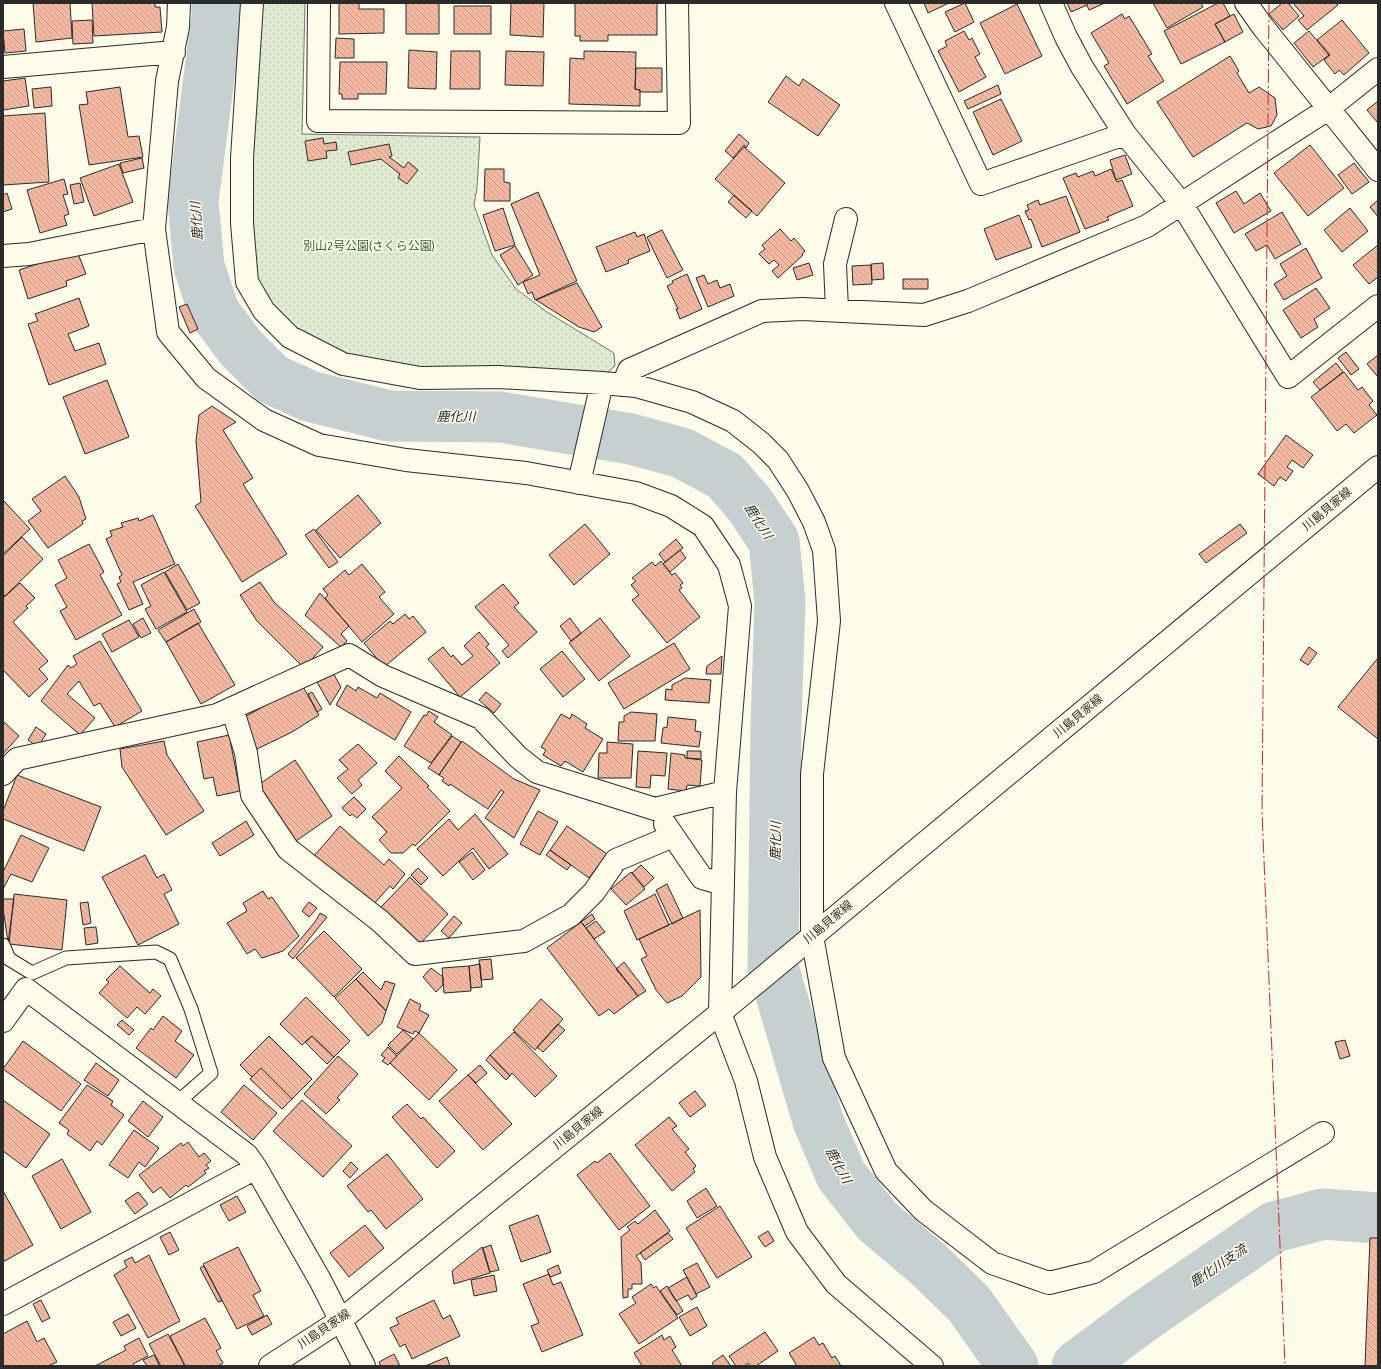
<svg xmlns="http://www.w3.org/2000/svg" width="1381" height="1369" font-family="'Asap Condensed','Noto Sans JP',sans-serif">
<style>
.park{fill:url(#park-dots);stroke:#74746e}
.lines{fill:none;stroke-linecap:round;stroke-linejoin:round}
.river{stroke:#c7d0d0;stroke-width:51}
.building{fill:url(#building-back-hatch);stroke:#2b2b2b}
.lane-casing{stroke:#2b2b2b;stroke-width:15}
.street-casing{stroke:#2b2b2b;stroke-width:24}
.secondary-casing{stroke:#2b2b2b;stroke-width:24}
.lane{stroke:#fdfbea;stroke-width:13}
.street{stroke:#fdfbea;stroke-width:22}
.secondary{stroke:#fdfbea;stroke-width:22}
.power{stroke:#c62828;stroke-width:1;stroke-dasharray:14 3 2 3;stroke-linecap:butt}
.labels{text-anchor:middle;stroke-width:3;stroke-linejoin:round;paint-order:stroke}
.park-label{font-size:12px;fill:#34623c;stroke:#fdfbea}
.street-label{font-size:12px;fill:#2b2b2b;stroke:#fdfbea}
.water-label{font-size:13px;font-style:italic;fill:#2b2b2b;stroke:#fdfbea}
</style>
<defs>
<pattern id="park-dots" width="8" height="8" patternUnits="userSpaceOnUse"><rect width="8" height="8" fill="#deebd1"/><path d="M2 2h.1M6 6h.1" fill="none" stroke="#bfcab4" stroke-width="1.8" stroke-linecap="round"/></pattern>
<pattern id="building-back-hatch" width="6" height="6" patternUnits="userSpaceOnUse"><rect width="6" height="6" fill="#f2b8a0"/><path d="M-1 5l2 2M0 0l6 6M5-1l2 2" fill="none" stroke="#d09e8a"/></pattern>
</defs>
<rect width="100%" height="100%" fill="#fdfbea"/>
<path class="park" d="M258,3H305L302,134L480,137L477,188L474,205L492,255L516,289L547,312L614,353L615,366L608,372L589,376L444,370L362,364L293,333L251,281L249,206Z"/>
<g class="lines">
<path class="river" d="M217,3V16L193,201L199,266L214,312L241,348L272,379L309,396L389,416L500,417L631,439L682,453L725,476L750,505L774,541L780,602L776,725L773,967L818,1121L841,1175L877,1221L928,1264L969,1304L1013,1366
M1077,1366L1143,1317L1274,1227L1323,1214L1378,1218"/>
</g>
<path class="building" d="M33,3H70L72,38L36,42Z
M92,3H155V7H160L162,32L94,36Z
M339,3H359V9H384V33L339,34Z
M406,3H439V34H406Z
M511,3H544L543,37L510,35Z
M575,3H657V35H608V41H580V36H575Z
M924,3H949L928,13Z
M965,3L974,22L955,32L945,12Z
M1067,3H1086L1087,5L1071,12Z
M1086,3H1105L1089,10Z
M1153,3H1201L1203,7L1167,28Z
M1218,3H1223L1230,16L1215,24L1225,42L1181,64L1164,31Z
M1282,3H1288L1299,16L1283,30L1269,14Z
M1293,3H1336L1338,5L1307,30L1298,20L1304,16Z
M1017,4L1042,56L1005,74L980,23Z
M454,6H491V34H454Z
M1122,14L1125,19L1129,16L1152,54L1148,56L1164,81L1127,104L1104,66L1109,63L1091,33Z
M1234,14L1243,32L1225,42L1215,24Z
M92,20L93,43L73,44L72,21Z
M1342,20L1369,53L1344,75L1339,70L1335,74L1324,60L1330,55L1317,40Z
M24,29L26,51L5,53L3,31Z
M964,31L969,40L972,38L980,54L975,57L986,77L959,92L938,51L947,46L945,41Z
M1309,31L1329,55L1313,67L1294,43Z
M336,38L354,39V58H335Z
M409,50L437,52L436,89L408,88Z
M451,51H480V89H450Z
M506,51L544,52L543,86L505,85Z
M584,51L636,52L635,89L640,90V106L569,104L570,58L584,59Z
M1230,56L1239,71L1237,73L1249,93L1259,87L1275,98L1277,115L1271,126L1258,129L1247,123L1193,157L1157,102Z
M340,62H387L386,94H358V99H342V94H339Z
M636,68H662V92H640V90L635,89Z
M786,76L799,86L803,79L840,105L818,136L768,102Z
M25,78L29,106L3,110V81Z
M998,85L1001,94L968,109L964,101Z
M51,87L52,106L34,108L32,89Z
M120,87L128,137L139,136L143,157L89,165L79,105L88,104L86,92Z
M1001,99L1022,141L993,155L973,112Z
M1378,101V123L1367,110Z
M45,113L49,182L3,185V116Z
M739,134L749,143L746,148L744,145L733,158L725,151Z
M323,138L324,144L336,142L337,150L326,151L327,158L308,161L305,141Z
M389,144L392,156L389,157L404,168L408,162L418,170L407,184L398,178L400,174L381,159L351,165L348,152Z
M1310,145L1344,188L1308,216L1274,173Z
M744,147L785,183L757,216L715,179Z
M1125,155L1132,174L1116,180L1110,160Z
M142,158L144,168L123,173L120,163Z
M1354,163L1369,182L1352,194L1338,175Z
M119,164L133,202L94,216L80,178Z
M485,169H504V182L510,183V201H484Z
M1111,169L1117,182L1122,180L1133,206L1107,217L1109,220L1085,229L1063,178L1076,173L1078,177L1093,171L1095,176Z
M64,179L68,194L63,195L69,214L64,216L67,225L40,233L27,190Z
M80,183L84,202L74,204L70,185Z
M1236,191L1244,204L1260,193L1271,211L1234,233L1216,203Z
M538,192L577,281L535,300L532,292L528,294L523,282L540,275L511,204Z
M7,193L12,209L3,212V195Z
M734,195L752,211L746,218L728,202Z
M1066,196L1080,232L1042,247L1031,219L1029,220L1025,211L1029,210L1027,205L1038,200L1040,205Z
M1378,200V217L1370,207Z
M503,208L515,245L495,251L483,215Z
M1350,208L1368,231L1342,252L1324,230Z
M1282,212L1301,244L1275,259L1267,245L1256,251L1245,234Z
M1019,215L1032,247L996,260L984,229Z
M780,229L791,241L794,238L805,251L802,254L803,255L778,278L772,271L779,265L774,260L769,264L759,254L765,249L762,245Z
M662,230L683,270L667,278L647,237Z
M635,232L637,237L644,234L650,251L628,260L629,263L606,272L596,247Z
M1378,245V277L1369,284L1353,265Z
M515,246L533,275L518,285L500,255Z
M1306,248L1322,278L1284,300L1274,284L1287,276L1280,264Z
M77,251L86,274L66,281L67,286L28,299L19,270Z
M809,263L813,275L797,280L793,268Z
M883,263L884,279L872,280L871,264Z
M871,265L872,284L853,285L852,266Z
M687,274L702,309L680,319L676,309H678L667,286L673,283L672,281Z
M704,275L708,284L717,280L720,288L730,284L734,296L708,307L696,278Z
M903,279H928V289H903Z
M577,283L602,327L594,332L579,327L536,300Z
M1316,288L1330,308L1314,319L1318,327L1301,338L1283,310Z
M79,298L89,326L68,334L75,351L99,343L106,364L49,385L28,324L38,321L35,314Z
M187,304L198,329L190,333L179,307Z
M1346,352L1359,369L1351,375L1338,358Z
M1378,355V377L1367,364Z
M1336,363L1343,372L1320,390L1313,382Z
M1344,372L1358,390L1362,387L1373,401L1369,405L1377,415L1354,433L1346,424L1337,431L1311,397Z
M107,380L129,437L85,454L63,397Z
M212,406L236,422L223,430L253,478L243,484L287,554L242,582L195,506L201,502L196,441L199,415Z
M1286,435L1313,455L1303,468L1292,460L1287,467L1293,471L1286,481L1280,477L1274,486L1258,474Z
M65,476L79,497L86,519L82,521L83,524L48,548L28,521L41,511L32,499Z
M358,495L381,523L340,558L316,530Z
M3,500L30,529L3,554Z
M153,515L175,564L133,582L143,604L129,610L117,584L121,582L119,577L122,575L106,539L112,536L110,531L123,527L121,523L138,518L139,521Z
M585,524L610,554L574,585L549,555Z
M1240,524L1247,533L1206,563L1199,554Z
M314,529L338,562L329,568L305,535Z
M22,537L43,559L5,596L3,594V556Z
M676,539L683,548L665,562L659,554Z
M89,544L104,572L100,575L122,615L76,640L60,611L67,607L55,585L67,578L58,560Z
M680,550L686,558L670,572L663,564Z
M661,561L672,575L675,573L683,583L680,585L682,588L679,590L700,617L667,643L632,600L639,595L631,585L636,581L632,578L652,562L655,566Z
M178,564L200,603L187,610L165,572Z
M362,564L385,592L379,597L394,614L362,642L325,598L328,595L323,589L345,570L349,575Z
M164,572L187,612L156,629L145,609L151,606L141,585Z
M260,582L274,602L323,647L304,668L257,621L240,595Z
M20,583L35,598L26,606L28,608L13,622L48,661L39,669L48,679L29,697L3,670V598Z
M503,584L519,603L514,607L537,632L508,658L502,651L509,645L475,607Z
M320,593L349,626L341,634L347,641L341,647L305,615Z
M194,609L201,622L166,642L158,630Z
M405,614L409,619L413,616L426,632L384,667L364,643L390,621L393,624Z
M143,618L151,633L141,638L133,624Z
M570,618L581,633L571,641L560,626Z
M600,618L630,656L599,681L569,643Z
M129,620L139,637L112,652L102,634Z
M198,623L235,685L201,704L166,642Z
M479,632L489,644L486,647L500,663L460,697L428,659L443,647L451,657L453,655L462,665L473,656L464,646Z
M100,641L142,711L115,727L100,703L94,706L79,681L67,694L95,718L80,735L41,701L68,665L71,668L77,664L73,656Z
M674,643L690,669L624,709L608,683Z
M1309,647L1317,653L1308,665L1300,660Z
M562,651L585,679L563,697L540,669Z
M722,656L721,674H706L707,666Z
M1378,658V739L1338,707Z
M333,673L341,687L330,705L317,682Z
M685,678L711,680L709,703L665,700L666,689L672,690V685Z
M302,685L319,715L292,732L257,749L241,719Z
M347,685L356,691L358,687L377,698L380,693L411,712L395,740L336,705Z
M312,692L322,709L317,712L308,694Z
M486,692L501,704L494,713L479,700Z
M429,711L438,717L434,722L452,735L431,763L404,746L424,715L426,716Z
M631,712L657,714L655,741H618L619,722H624V716Z
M561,714L570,719L572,714L587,724L585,728L603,739L583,772L565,761L561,766L543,755L546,750L541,747Z
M668,717L696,720L695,731L701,732L699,747L661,743L663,728L667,727Z
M3,721L19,736L3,754Z
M36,727L46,734L38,747L28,740Z
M229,735L240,791L217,796L213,777L204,779L197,742Z
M452,736L461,742L439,775L428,768Z
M164,741L167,755L204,811L166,835L122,767L120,749Z
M462,741L514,779L540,790L514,838L485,818L504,792L501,790L488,809L450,784L449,786L442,781L444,778L439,775Z
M607,742L633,744L631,778H598L599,753H607Z
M358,744L377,763L358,780L362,785L352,794L337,778L348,769L339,760Z
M638,751L667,753L665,776L651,775L650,788L636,787Z
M687,751H701V759L687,758Z
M671,753L685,755V758L702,760L700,786L687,785L686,791L668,789Z
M399,756L429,786L427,787L450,811L415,846L413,844L403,853H391L379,840L387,832L372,817L402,788L385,771Z
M295,760L332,816L296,841L258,785Z
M17,775L101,807L84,851L3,819V811Z
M354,797L366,809L357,818L352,814L350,816L342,808Z
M538,811L558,822L540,855L520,844Z
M475,814L508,854L489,869L473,848L443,876L417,849L449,819L458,830Z
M246,821L254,835L220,856L212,843Z
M340,826L384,865L389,859L405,874L393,889L390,886L372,906L314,856Z
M567,826L607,854L589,878L550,850Z
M21,835L49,848L32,882L11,874L3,889V872Z
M550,850L571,865L567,870L546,855Z
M472,852L485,870L473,880L459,862Z
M145,855L157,878L164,874L172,890L164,894L179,924L138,945L102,877Z
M641,865L654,878L644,887L632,873Z
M418,868L428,878L421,885L411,875Z
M631,872L645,889L626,905L611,889Z
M410,877L448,914L420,944L381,907Z
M667,884L683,918L672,924L656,890Z
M263,891L268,899L272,897L299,936L283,951L262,958L255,949L247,954L227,923L247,911L243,903Z
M14,894L67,900L62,950L9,944Z
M655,894L669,925L637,940L624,911Z
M3,899H14L8,943L3,908Z
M88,902L91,923L83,925L80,903Z
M309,902L317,908L309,917L302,911Z
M700,910L701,977L682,996L667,1003L656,990L641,959L647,956L639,939Z
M320,913L327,917L293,959L288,954L315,922Z
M592,914L595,919L585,926L581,922Z
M454,916L462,923L449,938L441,931Z
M596,921L605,932L594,939L586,928Z
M581,922L638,996L614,1014L609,1009L599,1016L547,948Z
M96,927L98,943L86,945L84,928Z
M324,931L362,969L334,997L296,958Z
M491,959L493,979L481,980L479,960Z
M624,962L646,991L638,996L616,969Z
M480,964L482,987L471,988L469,966Z
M120,966L150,993L153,989L161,996L145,1014L137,1007L127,1018L99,993L109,982L106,980Z
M469,966L471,991L444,993L442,968Z
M431,968L443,977V985L436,992L423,977Z
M363,972L381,990L385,981L395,984L386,1011L356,979Z
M356,979L386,1011L382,1023L368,1036L335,998Z
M306,997L350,1041L334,1057L312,1036L302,1045L280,1024Z
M410,999L421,1005L419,1010L429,1015L419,1033L415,1031L413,1034L397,1027Z
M541,999L563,1019L535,1050L513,1030Z
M163,1016L182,1031L175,1041L194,1055L176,1078L136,1048L151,1028L153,1030Z
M122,1020L134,1030L129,1035L117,1025Z
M558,1024L565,1030L543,1052L537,1047Z
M403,1030L413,1039L397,1054L388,1045Z
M514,1032L557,1076L535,1097L512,1073L510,1076L490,1055Z
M419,1033L457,1070L429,1100L390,1063Z
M269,1036L312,1079L292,1099L261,1068L252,1077L240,1065Z
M312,1036L334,1057L327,1064L305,1042Z
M1345,1040L1350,1056L1340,1059L1335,1042Z
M23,1041L81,1084L61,1111L3,1069Z
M388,1047L397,1056L388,1065L382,1061L385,1058L381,1055Z
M490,1055L510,1076L506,1080L486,1060Z
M338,1056L358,1074L337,1098L340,1100L326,1114L304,1094Z
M96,1063L119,1080L108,1096L84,1080Z
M480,1065L487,1073L476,1083L468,1075Z
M261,1068L292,1099L282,1109L250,1079Z
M468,1075L512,1124L483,1150L439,1101Z
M87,1085L113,1101L111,1105L124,1115L102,1145L97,1141L90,1151L67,1134L69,1130L59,1123Z
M244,1085L277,1113L253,1140L221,1112Z
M695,1091L706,1105L690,1117L679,1103Z
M3,1100L50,1134L26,1168L3,1151Z
M302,1100L352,1146L323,1177L273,1131Z
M143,1101L163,1117L148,1137L128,1121Z
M407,1104L421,1119L423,1117L455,1151L437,1168L392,1117Z
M669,1117L677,1126L672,1129L689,1149L685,1152L696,1166L693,1169L695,1172L672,1191L635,1145Z
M134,1130L159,1148L145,1167L139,1162L128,1178L109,1165Z
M188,1142L199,1157L204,1153L211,1161L206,1165L209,1168L204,1171L206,1173L188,1187L186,1185L170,1198L161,1187L153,1193L139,1175L181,1143L183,1146Z
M610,1153L650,1206L619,1230L577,1175L595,1161L597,1163Z
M387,1154L423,1199L386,1229L371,1210L368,1212L347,1186Z
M62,1159L91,1212L61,1229L32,1176Z
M351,1162L358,1169L350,1178L343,1171Z
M706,1188L717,1206L697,1218L687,1201Z
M3,1191L33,1245L3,1262Z
M138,1192L148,1204L135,1214L125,1201Z
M237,1196L246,1212L229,1221L220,1205Z
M720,1206L752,1257L717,1278L686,1228Z
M655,1210L670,1231L636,1256L641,1263L642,1284H632V1289H628V1297L623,1298L621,1237L630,1230L627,1227L635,1221L638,1224Z
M538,1215L551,1252L521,1262L509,1226Z
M365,1225L384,1248L349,1277L330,1253Z
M768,1231L774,1241L765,1247L758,1237Z
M170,1232L179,1250L169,1255L160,1237Z
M668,1233L673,1239L645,1260L640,1253Z
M1370,1238H1378V1366H1365Z
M491,1245L499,1270L490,1272L483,1248Z
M238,1247L261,1291L253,1295L264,1316L237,1329L203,1264Z
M482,1247L490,1273L454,1284L452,1271Z
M149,1255L180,1321L148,1338L114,1275L127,1267L124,1261L132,1257L135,1263Z
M697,1263L710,1287L696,1294L683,1270Z
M558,1265L561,1273L550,1277L547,1270Z
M204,1266L222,1301L218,1302L200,1268Z
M549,1274L553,1285L561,1282L583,1335L542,1352L531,1326L539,1323L523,1284Z
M494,1275L497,1291L474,1296L471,1280Z
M687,1277L697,1296L691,1300L688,1295L676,1301L668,1288Z
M651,1284L654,1288L656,1286L678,1318L639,1344L619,1314L636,1303L632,1297Z
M667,1286L683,1311L677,1315L660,1291Z
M41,1300L50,1318L42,1322L33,1304Z
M434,1300L443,1319L450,1315L460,1336L412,1359L405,1344L400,1347L390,1328L399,1324L396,1318Z
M697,1307L707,1326L690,1336L679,1317Z
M128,1314L136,1328L121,1336L113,1322Z
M267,1315L272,1324L252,1335L247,1326Z
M205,1318L221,1348L216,1351L223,1363L218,1366H185L170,1336Z
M27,1321L37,1342L44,1338L57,1362L48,1366H3V1334Z
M765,1332L778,1351L756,1366H750L748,1363L744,1366H736L729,1356Z
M168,1334L185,1366H161L149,1344Z
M662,1335L664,1340L670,1336L676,1347L672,1350L682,1366H642L634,1353Z
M814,1337L819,1345L823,1343L832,1358L835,1356L841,1366H797L789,1353Z
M139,1338L148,1356L133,1364L134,1366H95L126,1350L124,1346Z
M394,1354L400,1366H381L379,1362Z
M154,1355L160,1366H147L143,1360Z
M723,1355L731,1366H714L712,1363Z
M447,1357L450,1366H425Z"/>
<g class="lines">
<g class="lane-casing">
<path id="lane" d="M3,945L9,959L32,973L66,958L156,952L170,959L191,1009L211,1073L178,1102"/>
</g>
<g class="street-casing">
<path id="street" d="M179,3L178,27L167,81L154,229L168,332L206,378L264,420L319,445L406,460L526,473L636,493L671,506L703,526L729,565L740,606L725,792L720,1013L746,1081L765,1157L797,1232L836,1284L932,1366
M252,3L242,158V223L247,282L264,311L290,337L343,364L420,378L498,377L602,383
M319,3L318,121L679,123L677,3
M896,3L981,184L1125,134
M1051,3L1066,37L1082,67L1125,134L1181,203L1288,377L1378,306
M1246,3L1263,27L1378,170
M3,67L174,52
M3,256L29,254L154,229
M837,310L835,264L846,219
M623,385L629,370L762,311L802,309L924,315L968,301L1147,226L1328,109L1378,69
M579,483L602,383L636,386L692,402L733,421L761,443L778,460L798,491L814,522L824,550L829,621L812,774V936L834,1058L886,1171L923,1210L992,1263L1049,1283L1094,1272L1323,1133
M232,708L246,753L252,795L288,849L380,921L415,954L524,941L571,915L594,892L616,860L673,836
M3,774L17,759L217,715L349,655L383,676L481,718L518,757L537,772L655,809L725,792
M665,824L702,878L723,884
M3,1021L26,989L247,1155L256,1168L320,1280L364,1366
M3,1304L256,1168"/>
</g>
<g class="secondary-casing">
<path id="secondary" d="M270,1366L341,1320L720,1013L1378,467"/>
</g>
<use href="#lane" class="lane"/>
<use href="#street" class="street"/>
<use href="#secondary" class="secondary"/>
<path class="power" d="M1269,3L1262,812L1285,1366"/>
</g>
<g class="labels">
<g class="park-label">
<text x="369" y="250">別山2号公園(さくら公園)</text>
</g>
<g class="street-label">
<text transform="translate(1327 509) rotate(-40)" y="4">川島貝家線</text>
<text transform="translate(1078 716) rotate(-40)" y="4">川島貝家線</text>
<text transform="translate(828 922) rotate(-40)" y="4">川島貝家線</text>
<text transform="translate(578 1128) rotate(-39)" y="4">川島貝家線</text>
<text transform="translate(324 1329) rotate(-34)" y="4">川島貝家線</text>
</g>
<g class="water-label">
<text transform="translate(196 221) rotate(-94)" y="5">鹿化川</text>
<text x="456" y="421">鹿化川</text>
<text transform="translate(759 521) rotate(57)" y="5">鹿化川</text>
<text transform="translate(775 841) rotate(-89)" y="5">鹿化川</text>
<text transform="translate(839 1165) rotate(62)" y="5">鹿化川</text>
<text transform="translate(1218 1265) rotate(-34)" y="5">鹿化川支流</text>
</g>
</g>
<rect width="1381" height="1369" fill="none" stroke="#2b2b2b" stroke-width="8"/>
</svg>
